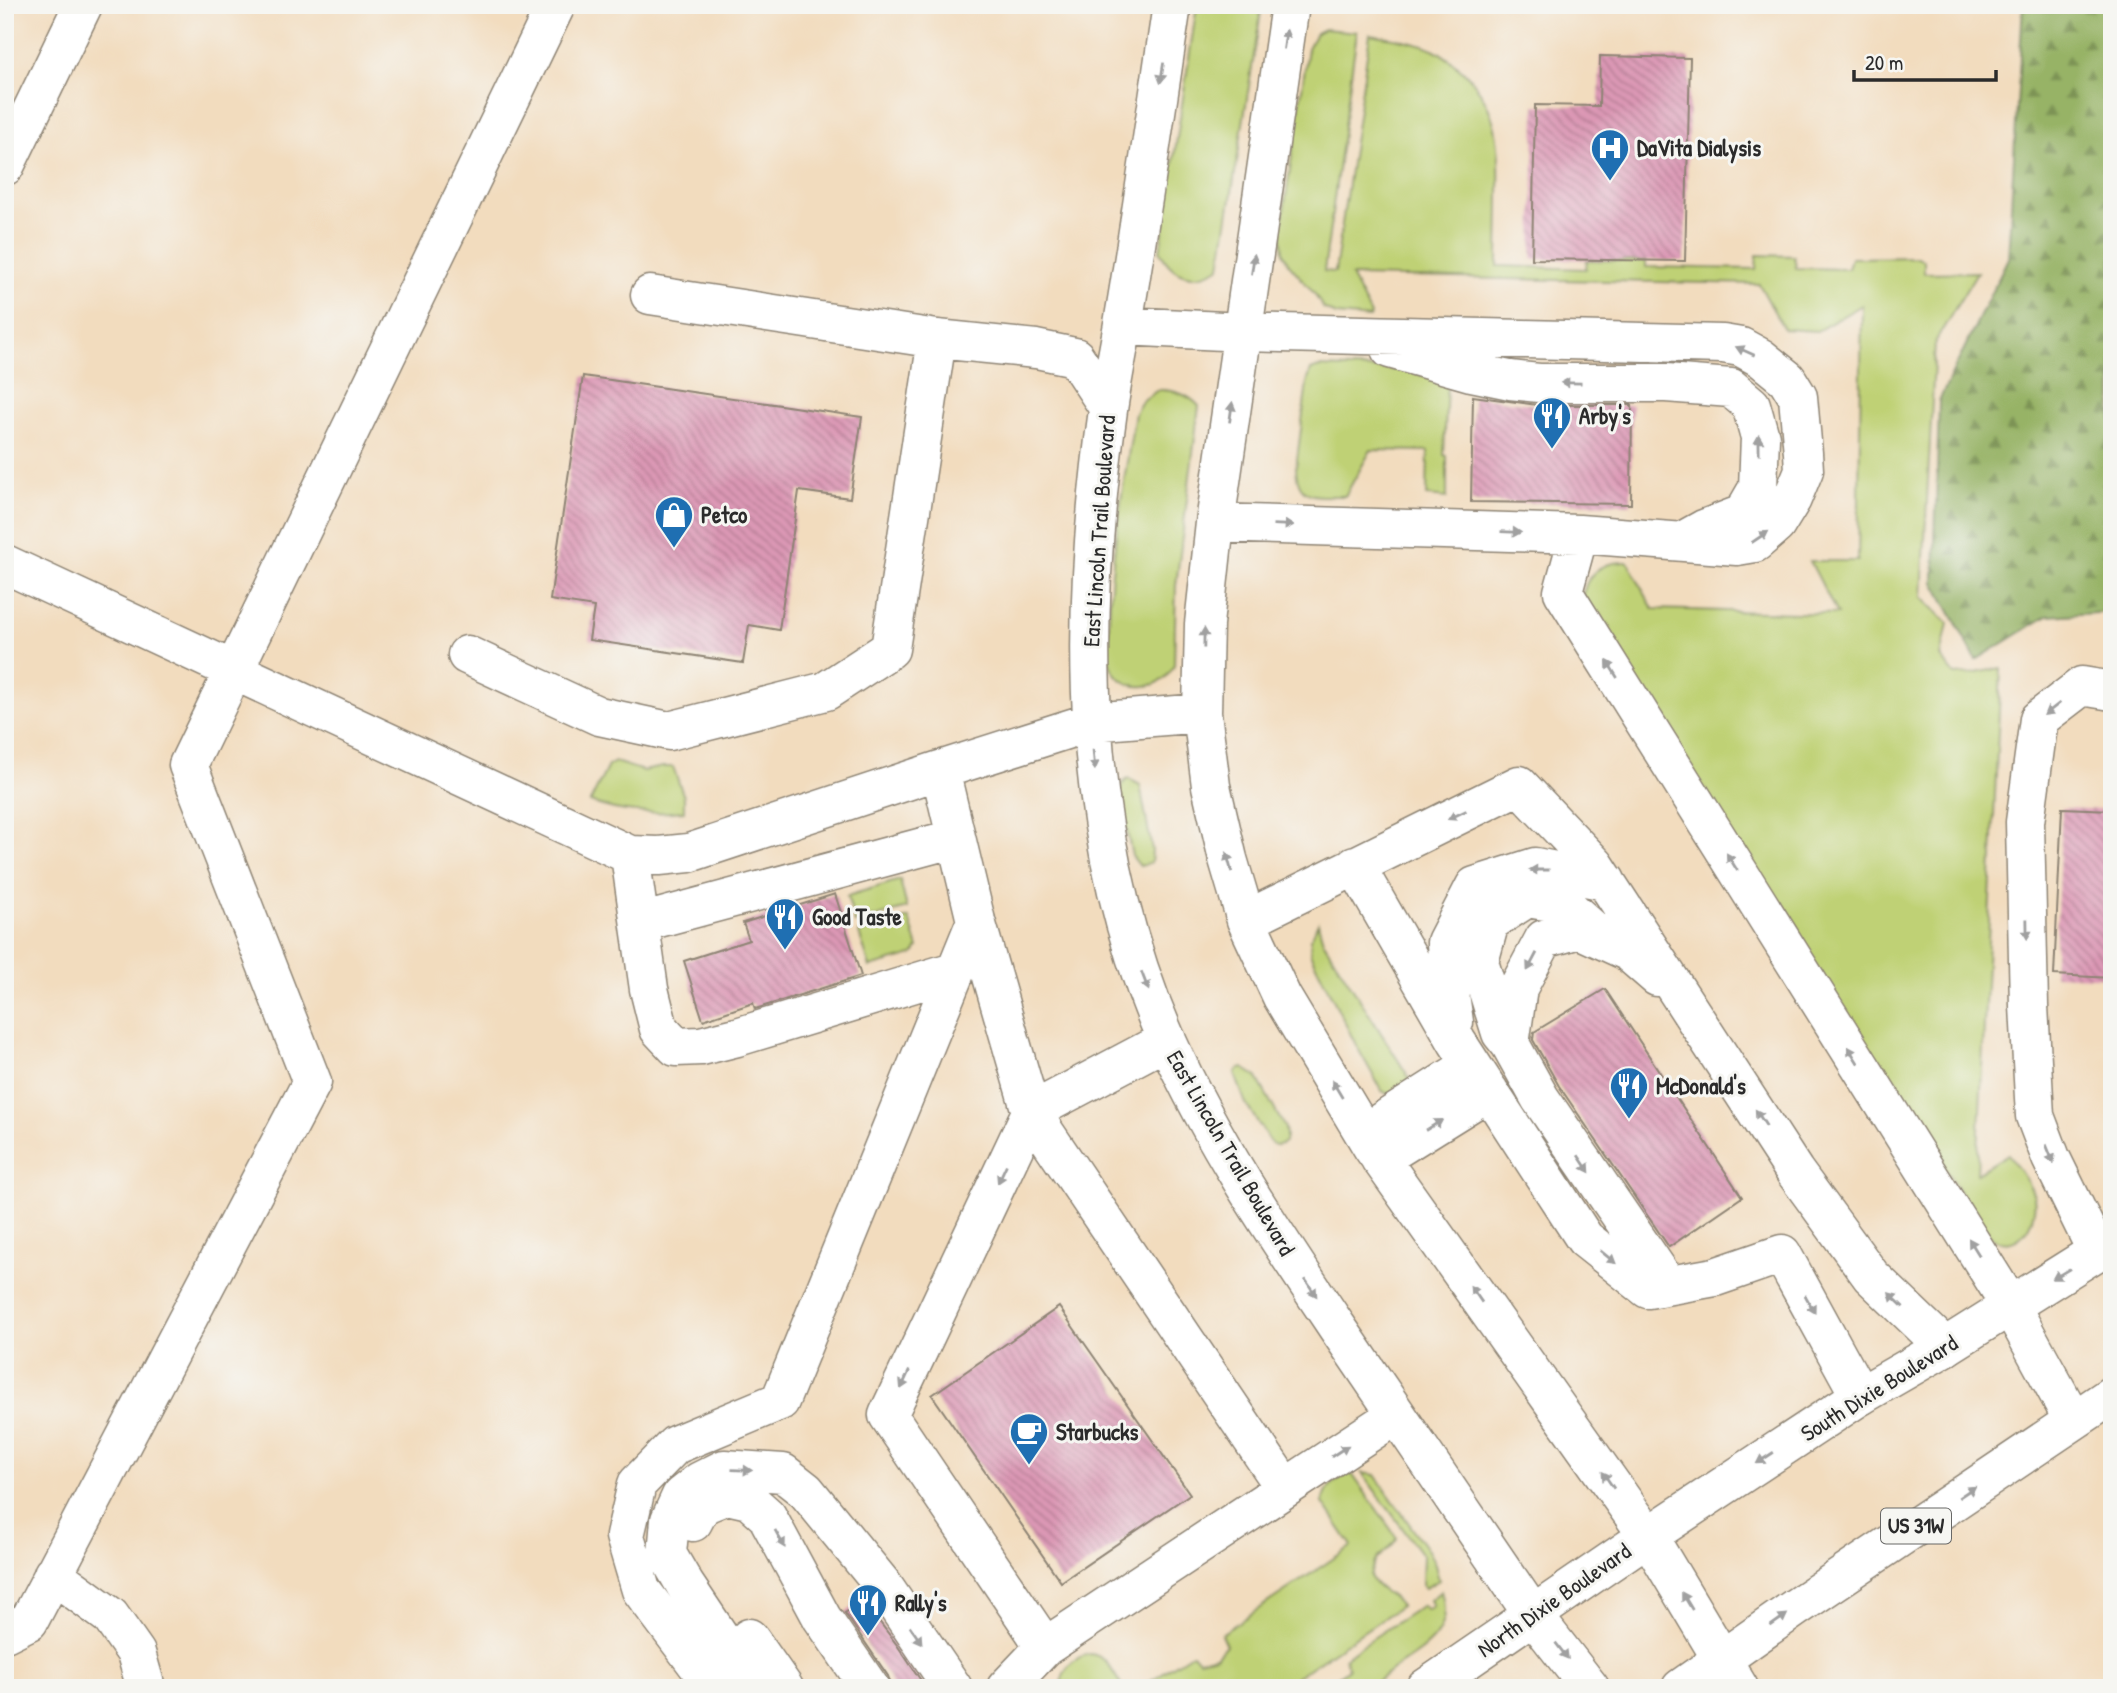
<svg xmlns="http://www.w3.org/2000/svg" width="2117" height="1693" font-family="'Patrick Hand',sans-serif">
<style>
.green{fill:#bfd174;stroke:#757e50;stroke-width:2}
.forest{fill:url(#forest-firs);stroke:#616f48;stroke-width:2}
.building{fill:url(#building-back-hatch)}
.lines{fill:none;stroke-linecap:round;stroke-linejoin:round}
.minor-casing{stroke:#8e8474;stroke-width:41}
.major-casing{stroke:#8e8474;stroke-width:41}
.highway-casing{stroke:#8e8474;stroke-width:41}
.minor{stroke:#fff;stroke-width:38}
.major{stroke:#fff;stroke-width:38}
.highway{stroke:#fff;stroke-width:38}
.oneway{fill:#a0a0a0}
.labels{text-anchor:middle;stroke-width:6;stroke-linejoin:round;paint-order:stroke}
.shield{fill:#f6f6f2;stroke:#686867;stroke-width:2}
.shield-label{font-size:21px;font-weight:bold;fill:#2b2b2b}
.poi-label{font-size:23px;font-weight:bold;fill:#2b2b2b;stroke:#f6f6f2;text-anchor:start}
.street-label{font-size:23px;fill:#2b2b2b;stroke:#f6f6f2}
</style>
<defs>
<pattern id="forest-firs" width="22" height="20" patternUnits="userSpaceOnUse" patternTransform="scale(1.75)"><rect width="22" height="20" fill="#97b366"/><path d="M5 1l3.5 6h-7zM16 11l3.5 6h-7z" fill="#7b9254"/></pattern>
<pattern id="building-back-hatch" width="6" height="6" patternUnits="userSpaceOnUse" patternTransform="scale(1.75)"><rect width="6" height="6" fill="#dc98b5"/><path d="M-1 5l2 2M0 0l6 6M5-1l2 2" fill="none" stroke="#b37c93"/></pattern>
</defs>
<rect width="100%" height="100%" fill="#f6f6f2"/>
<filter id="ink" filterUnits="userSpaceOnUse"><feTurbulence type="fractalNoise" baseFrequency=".0143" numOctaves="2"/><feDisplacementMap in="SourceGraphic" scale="14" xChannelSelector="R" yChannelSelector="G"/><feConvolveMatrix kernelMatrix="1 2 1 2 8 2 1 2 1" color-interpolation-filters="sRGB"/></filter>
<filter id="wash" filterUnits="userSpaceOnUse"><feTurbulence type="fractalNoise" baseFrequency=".00686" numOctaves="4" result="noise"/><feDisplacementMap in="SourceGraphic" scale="28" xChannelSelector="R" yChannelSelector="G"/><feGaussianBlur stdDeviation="1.57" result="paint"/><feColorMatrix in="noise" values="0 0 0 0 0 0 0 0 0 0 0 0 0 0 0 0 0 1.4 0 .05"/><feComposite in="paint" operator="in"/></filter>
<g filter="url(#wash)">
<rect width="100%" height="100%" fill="#f2dcbe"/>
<path class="green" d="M1197,5H1262L1220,267C1196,283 1172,277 1160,251Z
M1324,29L1357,32L1324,271L1335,272L1370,34C1391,38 1413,40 1433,49C1444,54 1454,63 1463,71C1500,108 1500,147 1499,196C1499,220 1498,243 1498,266L1586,269L1587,260L1646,261V267L1756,269L1757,255L1794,256L1796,268L1848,269L1851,258L1918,257L1924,261V273L1977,272L1935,342L1922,597L1948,623L1941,657L1955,675L1971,674L2001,668L1977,1173L2008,1154C2015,1165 2032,1185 2034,1197C2038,1219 2020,1254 1994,1239C1989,1235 1984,1228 1979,1222L1581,604C1585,575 1598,561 1628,562L1653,609L1837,614L1810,561H1858L1862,305L1817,331L1784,329L1759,284L1351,276L1371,315L1370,318L1336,315L1323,308L1314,293L1288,263L1283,253L1281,230L1308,48L1316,33Z
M1319,367L1407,370L1447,383L1444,455L1447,456V498L1427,496L1428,451L1371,450L1345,496C1318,495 1297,502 1296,467L1307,383L1311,370Z
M1158,390C1173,389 1189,395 1199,406L1176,585L1174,666C1167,678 1159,685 1145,686C1129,688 1112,677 1109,660C1106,649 1109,634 1109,622C1111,552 1124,482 1135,413L1142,401Z
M615,762L643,771L663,767H673L684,797V811C650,814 623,814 590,802L608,766Z
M1129,779L1140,785L1152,850L1151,863L1140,866L1132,856L1120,796C1120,788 1121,782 1129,779Z
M900,880L907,908L855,923L847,896Z
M909,918L918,948L913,955L870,967L859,933Z
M1318,923L1323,941L1415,1087L1390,1095L1382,1091L1356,1045L1310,953L1311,938Z
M1243,1068L1256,1076L1285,1128L1286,1136L1285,1142C1279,1146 1276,1146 1271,1143L1246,1104L1235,1074L1237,1070Z
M1349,1473L1352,1474L1397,1538C1387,1557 1376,1549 1370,1576C1377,1591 1392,1593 1401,1606L1280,1688H1139L1193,1653L1199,1660L1216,1656L1226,1645L1221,1634L1352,1546L1323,1503C1323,1488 1336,1480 1349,1473Z
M1362,1473L1375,1475L1429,1552L1435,1565L1439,1580L1425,1588L1422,1585L1423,1556Z
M1441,1591C1454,1633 1425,1648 1395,1668C1387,1674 1377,1683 1368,1687C1358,1691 1335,1688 1323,1688L1348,1669L1345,1658L1364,1644L1423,1605L1427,1610L1433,1606L1430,1600Z
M1090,1654C1107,1655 1114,1675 1123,1688H1061C1061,1670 1073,1657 1090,1654Z"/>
<path class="forest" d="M2023,5H2112V612L2047,616L1976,660L1934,582L1939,401L2008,258Z"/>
<g id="blocks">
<path class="building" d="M1600,56L1690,58L1685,261L1532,259L1535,105L1599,106Z
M583,376L862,417L850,498L799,491L779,630L749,625L743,663L589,640L594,607L550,600Z
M1473,396L1537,405H1632L1631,504L1471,502Z
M2062,808L2112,810V978L2054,975Z
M835,894L861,976L755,1009L753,1003L703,1020L684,961L749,940L743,923Z
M1605,989L1742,1197L1669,1247L1559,1086L1533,1040L1534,1032Z
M1059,1307L1190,1494L1061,1582L932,1395Z
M863,1600L897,1645L926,1688H892L888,1676L845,1613Z"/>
</g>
</g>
<g filter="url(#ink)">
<use href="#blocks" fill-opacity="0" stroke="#8e8474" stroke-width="2"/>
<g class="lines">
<g class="minor-casing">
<path id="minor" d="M1172,5C1156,111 1141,218 1123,324C1118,353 1112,381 1108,410C1078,625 1078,841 1168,1043C1213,1143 1276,1236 1337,1327C1402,1423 1468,1519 1533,1615
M1290,5L1215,523L1204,624L1202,713L1211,786L1228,859L1246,920L1282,997L1372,1147L1648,1536
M5,166L83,5
M650,295L937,339
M1123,326L1243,332L1723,344L1741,347L1761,358L1787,379L1798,397L1803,453L1804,470L1792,499L1776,525L1755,543L1737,546L1579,534L1215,523
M1390,349L1471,372L1510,380L1539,383H1666L1731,388L1751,405L1760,437L1758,488L1743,514L1704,529L1686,539
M1579,534L1563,592L2010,1305L2073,1420
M5,564L630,855L659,856L689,853L940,770
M467,655L599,716L669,731L826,691L890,649L937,339L1036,349L1075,357L1108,407
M1202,713L1091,722L940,770L976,921L1031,1112L1285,1488
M630,855L649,989L659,1029L676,1047L701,1046L737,1037L954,971
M1355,865L1457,1042L1585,1239L1648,1289L1715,1277L1782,1254L1860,1396
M1246,920L1519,785L1595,865L1795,1172L1871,1276L1945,1347
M640,923L956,838
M1657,977L1627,951L1579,929L1544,939L1518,988L1510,1044L1540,1098L1668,1285
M1454,1022L1448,981L1446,942L1475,886L1535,867L1606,881
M1510,1044L1501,1033L1479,962L1490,922L1527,898L1564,904L1603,939
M1364,1133L1471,1065
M1380,1159L1489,1091
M2097,1252L2051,1158L2035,1116L2029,1006L2025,822L2039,719L2082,686L2112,691
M693,1522L702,1505L727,1495L749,1500L767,1516L822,1618L870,1688
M53,1574L110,1616L136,1653L146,1688
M5,1633L29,1621L312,1082L188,765L556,5
M749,1638L784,1688
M1045,1647L888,1415L1031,1112L1167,1040
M715,1688L641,1590L625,1536L637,1484L675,1445L780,1401L976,921
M754,1688L685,1585L667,1554L670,1520L681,1496L700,1481L724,1469L783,1473L806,1491L882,1584L953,1688
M1006,1688L1045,1647L1396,1415"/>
</g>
<g class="major-casing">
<path id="major" d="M1648,1536L1739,1688
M1533,1615L1590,1688"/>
</g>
<g class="highway-casing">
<path id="highway" d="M1426,1688L1648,1536L1860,1396L1945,1347L2112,1242
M1681,1688L1795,1608L2112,1395"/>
</g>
<use href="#minor" class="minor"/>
<use href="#major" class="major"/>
<use href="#highway" class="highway"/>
</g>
<defs><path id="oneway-solid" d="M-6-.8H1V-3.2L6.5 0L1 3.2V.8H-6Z" transform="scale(1.75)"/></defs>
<g class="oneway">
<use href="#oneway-solid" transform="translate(1285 39) rotate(-82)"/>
<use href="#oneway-solid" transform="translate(1162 73) rotate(99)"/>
<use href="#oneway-solid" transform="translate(1253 264) rotate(-82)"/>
<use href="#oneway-solid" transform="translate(1745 351) rotate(-156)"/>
<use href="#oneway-solid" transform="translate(1571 383) rotate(-179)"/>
<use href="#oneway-solid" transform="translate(1231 412) rotate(-82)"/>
<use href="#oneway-solid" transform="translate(1759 445) rotate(-91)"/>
<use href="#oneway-solid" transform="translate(1283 525) rotate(2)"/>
<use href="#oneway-solid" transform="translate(1511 532) rotate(2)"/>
<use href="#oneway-solid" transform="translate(1760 537) rotate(-34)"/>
<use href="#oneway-solid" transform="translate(1204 638) rotate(-89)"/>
<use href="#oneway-solid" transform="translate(1612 669) rotate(-122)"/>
<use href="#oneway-solid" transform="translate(2052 709) rotate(142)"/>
<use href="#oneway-solid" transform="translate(1094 760) rotate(85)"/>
<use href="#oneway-solid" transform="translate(1457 815) rotate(154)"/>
<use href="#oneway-solid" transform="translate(1229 862) rotate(-105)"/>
<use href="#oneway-solid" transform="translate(1732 862) rotate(-122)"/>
<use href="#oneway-solid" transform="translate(1539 870) rotate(-180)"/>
<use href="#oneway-solid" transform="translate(2027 929) rotate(89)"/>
<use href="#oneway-solid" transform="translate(1532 962) rotate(118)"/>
<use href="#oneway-solid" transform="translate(1145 981) rotate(69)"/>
<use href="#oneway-solid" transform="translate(1853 1055) rotate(-122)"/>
<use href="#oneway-solid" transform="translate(1337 1089) rotate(-121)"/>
<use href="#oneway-solid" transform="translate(1761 1118) rotate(-123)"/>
<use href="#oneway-solid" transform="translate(1434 1125) rotate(-32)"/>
<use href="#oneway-solid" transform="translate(2050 1154) rotate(68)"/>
<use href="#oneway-solid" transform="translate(1584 1164) rotate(56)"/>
<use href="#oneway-solid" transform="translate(1002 1174) rotate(115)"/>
<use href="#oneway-solid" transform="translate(1974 1247) rotate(-122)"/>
<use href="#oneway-solid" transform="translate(1608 1257) rotate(39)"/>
<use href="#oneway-solid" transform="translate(2061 1274) rotate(149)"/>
<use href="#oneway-solid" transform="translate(1311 1288) rotate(56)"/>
<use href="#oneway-solid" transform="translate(1476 1294) rotate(-125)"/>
<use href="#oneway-solid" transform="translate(1896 1300) rotate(-136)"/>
<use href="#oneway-solid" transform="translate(1810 1304) rotate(61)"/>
<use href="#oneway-solid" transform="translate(905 1380) rotate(115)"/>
<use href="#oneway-solid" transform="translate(1340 1451) rotate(-33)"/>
<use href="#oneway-solid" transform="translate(1765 1458) rotate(147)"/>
<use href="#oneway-solid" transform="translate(742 1470) rotate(2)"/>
<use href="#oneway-solid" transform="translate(1608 1480) rotate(-125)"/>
<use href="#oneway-solid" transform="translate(1967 1492) rotate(-34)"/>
<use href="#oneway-solid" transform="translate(780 1539) rotate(61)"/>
<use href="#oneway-solid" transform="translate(1687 1601) rotate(-121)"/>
<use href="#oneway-solid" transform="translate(1779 1620) rotate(-35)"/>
<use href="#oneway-solid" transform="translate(916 1635) rotate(55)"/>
<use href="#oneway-solid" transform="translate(1562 1651) rotate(52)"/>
</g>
</g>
<defs>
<g id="hospital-pin" transform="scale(2.0125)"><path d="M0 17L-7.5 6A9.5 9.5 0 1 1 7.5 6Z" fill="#1f6fb2" stroke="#f6f6f2"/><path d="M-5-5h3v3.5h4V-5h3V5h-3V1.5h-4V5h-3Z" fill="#fff"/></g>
<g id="restaurant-pin" transform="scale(2.0125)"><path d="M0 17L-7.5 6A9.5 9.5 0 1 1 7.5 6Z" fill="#1f6fb2" stroke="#f6f6f2"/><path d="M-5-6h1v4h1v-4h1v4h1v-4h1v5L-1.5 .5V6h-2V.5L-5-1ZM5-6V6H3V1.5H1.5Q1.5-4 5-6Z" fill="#fff"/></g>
<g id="shop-pin" transform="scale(2.0125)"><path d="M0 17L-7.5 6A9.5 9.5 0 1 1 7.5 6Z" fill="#1f6fb2" stroke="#f6f6f2"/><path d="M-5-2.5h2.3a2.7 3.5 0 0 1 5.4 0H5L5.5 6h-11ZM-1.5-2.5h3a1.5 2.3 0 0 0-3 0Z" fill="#fff"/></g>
<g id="cafe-pin" transform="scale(2.0125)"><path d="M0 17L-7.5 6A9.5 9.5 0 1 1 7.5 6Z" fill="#1f6fb2" stroke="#f6f6f2"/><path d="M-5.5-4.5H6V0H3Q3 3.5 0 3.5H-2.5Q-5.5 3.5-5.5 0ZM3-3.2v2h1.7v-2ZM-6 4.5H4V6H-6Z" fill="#fff"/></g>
</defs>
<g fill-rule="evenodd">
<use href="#hospital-pin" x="1610" y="148"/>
<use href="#restaurant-pin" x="1552" y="416"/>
<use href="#shop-pin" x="674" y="515"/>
<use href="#restaurant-pin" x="785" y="917"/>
<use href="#restaurant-pin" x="1629" y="1086"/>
<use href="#cafe-pin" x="1029" y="1432"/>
<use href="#restaurant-pin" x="868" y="1603"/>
</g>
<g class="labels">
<rect class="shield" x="1881" y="1508.5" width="70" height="35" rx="5"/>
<g class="shield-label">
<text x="1916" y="1533">US 31W</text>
</g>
<g class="poi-label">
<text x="1637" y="156">DaVita Dialysis</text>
<text x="1579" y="424">Arby's</text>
<text x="701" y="523">Petco</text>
<text x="812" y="925">Good Taste</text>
<text x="1656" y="1094">McDonald's</text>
<text x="1056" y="1440">Starbucks</text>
<text x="895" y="1611">Rally's</text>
</g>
<g class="street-label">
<text transform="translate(1099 531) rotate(-86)" y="8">East Lincoln Trail Boulevard</text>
<text transform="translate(1231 1153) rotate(60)" y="8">East Lincoln Trail Boulevard</text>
<text transform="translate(1879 1388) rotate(-32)" y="8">South Dixie Boulevard</text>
<text transform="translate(1554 1600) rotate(-35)" y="8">North Dixie Boulevard</text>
</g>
</g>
<rect width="2117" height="1693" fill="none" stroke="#f6f6f2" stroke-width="28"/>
<path d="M1854 70v10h142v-10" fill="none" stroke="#2b2b2b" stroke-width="3.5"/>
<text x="1865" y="70" font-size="21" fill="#2b2b2b" stroke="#f6f6f2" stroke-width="5" paint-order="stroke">20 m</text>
</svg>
